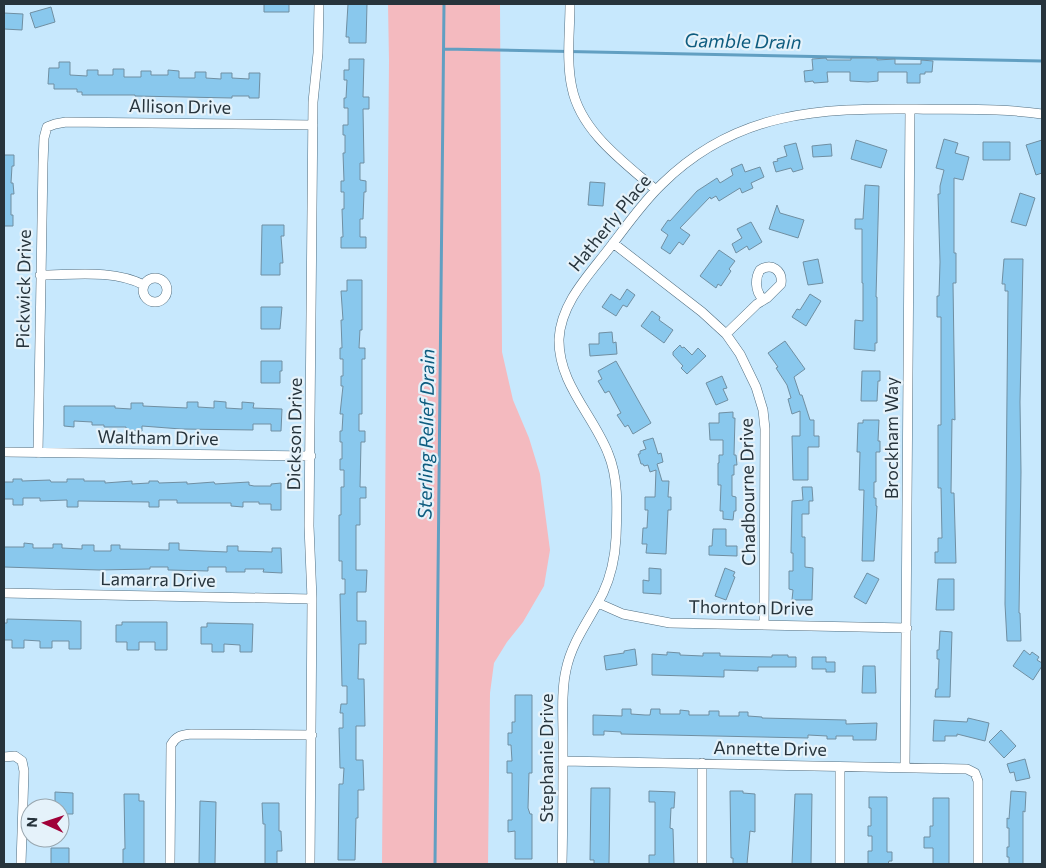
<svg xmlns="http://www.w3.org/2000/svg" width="1046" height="868" font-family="Commissioner,sans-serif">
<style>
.green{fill:#f4babf}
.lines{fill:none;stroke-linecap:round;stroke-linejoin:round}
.stream{stroke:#619fc2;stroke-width:3}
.building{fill:#89c8ed;stroke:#708fa2}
.minor-casing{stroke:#516e80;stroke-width:10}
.minor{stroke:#fff;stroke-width:9}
.labels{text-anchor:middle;stroke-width:4.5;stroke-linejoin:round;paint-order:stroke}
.street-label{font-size:18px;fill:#27343c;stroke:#e5f2fa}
.water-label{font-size:19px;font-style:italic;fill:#0e5c7f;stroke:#e5f2fa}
</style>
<rect width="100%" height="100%" fill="#c7e8fd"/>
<path class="green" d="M388,4H500L502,352L513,400L529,438L540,474L550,550L544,586L523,622L507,642L494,663L490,693L488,864H382L389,61Z"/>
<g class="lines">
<path class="stream" d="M444,49L1042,61
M435,864L444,4"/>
</g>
<path class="building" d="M264,4H289V12H264Z
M348,4H367L366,43H349V37H346Z
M51,7L55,22L35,28L30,13Z
M4,13L23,14L22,30L4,29Z
M826,58L827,60H851V58H877V60L895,59V64H921V60L933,61L932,72H925V74H920V83H907V72H878V81L868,82L850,81V72H827L828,82L814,83L813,81L805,82L804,71L813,70L812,59Z
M349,59H364L363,97H369V109H363L364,163H360V180L366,181V192H364L363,219H360V237H366V248H341V237H343L342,209H344V192H341V181H344L343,153H345V135H343V125H348V108H344V98H346L347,80H344V70H349Z
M59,62H70V75L87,76V70H98V75H113V69H124V77H141V71H151V75H168V70L179,71V78H195V72H206V78L221,79V73H232V78L249,79V73H260L259,98H249V96H232V98L135,96V95H82V92H77V89H54V84H48L49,68H59Z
M944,139L958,143L955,153L969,157L963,180L954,178V253H956V283H953L955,420L952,419L951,493H954L956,563H935V552H938V538H942L941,488H938V425H941V317H937V296H939L940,262L938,194H940V186L944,170L936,168Z
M856,140L887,150L881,168L851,159Z
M1042,140V173L1036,175L1026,145Z
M983,142H1010V160H983Z
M796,143L803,169L793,172L791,168L776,172L773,162L778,161L777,159L787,156L784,146Z
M831,144L832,156L813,157L812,146Z
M4,155H14V166H12L11,183H13L14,194H11V215H13V226H4Z
M742,164L745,172L760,167L764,177L751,183L753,188L742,193L740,188L719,201L716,196L711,199L710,197L680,228L690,235L683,245L679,242L670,254L661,248L668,235L661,230L668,220L670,221L697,191L717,178L720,183L733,175L731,169Z
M590,182L605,183L603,206L588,205Z
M865,185L879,186L876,297H877V343H875V351L854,349L855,320L863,321V283H862V229H855V219H863Z
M1020,193L1035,198L1026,226L1011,222Z
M777,205L780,213L804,220L798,238L769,229Z
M751,222L762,242L749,250L747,246L736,253L732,244L742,238L737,229Z
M262,225H284V236H281L283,263H280V275H261Z
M719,250L735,261L729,269L731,271L721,286L718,284L716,288L700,276Z
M818,259L823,283L808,285L803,262Z
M1004,259H1023L1020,402L1021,472L1019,613H1020L1021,641H1007L1005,604L1008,291H1005V284H1002Z
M347,280H362V330H360L359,348H365V359H362V414H359V431H365V442H361L360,487H366V498H360V525H356V570H367L366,592H357V621H366V644H359L358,679H364L365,726H356V760H363L364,790H358V818H356L355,860H338L339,784H343L344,768H340L339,728H343V713H340L341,704H347V686H342L340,594H345V579H342V561H339V515H341V487H344V470H340V459H342V442H340V431H342L343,414H340L343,386H341V376H343V359H340V348H342L341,320H343L341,291H347Z
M627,289L635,295L627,307L623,305L616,316L602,307L611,294L620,300Z
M810,294L821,301L806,326L792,317L797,309L800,310Z
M261,307H282L280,329H261Z
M652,311L660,317L659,320L673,330L664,343L641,326Z
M612,332L613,343L616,342L617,354L590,356L589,344H599V333Z
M785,341L805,369L794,377L800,395H802L810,420H814V436H819V447H808V480H793L792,436H800V411L792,414L788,399L791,398L787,385L776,368L778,367L768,353Z
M680,345L682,348L684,347L692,355L698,348L706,356L687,374L681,368L683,366L673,355V352Z
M261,361H282V371H280V383H261Z
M616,361L651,423L633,434L628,425L625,427L617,415L621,413L609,391L605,393L598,381L602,379L598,371Z
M862,371H880V381H878L877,401H861Z
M722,376L727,388L723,389L728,400L716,405L706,383Z
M214,401L226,402V408L242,409V402L254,403L253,408L282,409L281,431H271V424H253V430L181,429L142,426V431L126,430V427H104V425H92V422L74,421V427L64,426V406H115V408L131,409V403H143V406L187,408V402H198V407L214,408Z
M733,412V418H735L734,455H736L737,465H734V475H732V496L736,497V511H734L733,520L723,519V511H720L721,485H718V463H719V455H723V440H710L709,423H719V413Z
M863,420H879L878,441H880V452H876V482H874V498H876V506H877L874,561H862L864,490H859L860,452H857L858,423H863Z
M653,438L658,454L661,453L663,462L657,464L662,481H669L668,497H671V510H668L666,554L646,553L647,544H642L643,528H647L648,510H645V497H655L656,470L650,472L648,465L644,466L643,464H641L638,454H640V451L646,449L643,441Z
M13,479H22V481L50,480L51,482H67V479H84V481H105V483L132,481V484L149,483V481H158L159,483L187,482V484L214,482L215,484L249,482V485L254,486H271V484L281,483V510H271V504H259V502H243V507L231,506V503H177V500H159V507H149V502L78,501V507H67V500L40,501V498H23V505H13V499H4V482H13Z
M802,487H812L813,501H809V514H802V537H805V567L813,568L812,600H792L793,590L789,589V571H793V553H791L792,501L803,500Z
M713,529H726V546H737V556L709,555V546H712Z
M24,543L33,544V548H53V544H62V548L82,549V545H94V551H111V545H120V549L169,550V543H179V550L227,552V546H238V551L272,552V548H281L282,573L263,572L264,569H245V572H226V567H208V571L168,570V567H150V569L99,570L4,567V547H24Z
M649,568L661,569V594L643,593V580L649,581Z
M725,568L735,572L733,576L735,577L726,600L715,596Z
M867,573L879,579L866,604L854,597Z
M938,579H954V610H936Z
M7,619L81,621V649H69V641H52V648H40V641L24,640V648H12V640H4V623H7Z
M122,622H167V650H155V642H139V650H127V642H116V625H122Z
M207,623L253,624L252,652H240V645L224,644V652H212V644H201V627H207Z
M940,631L952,632L950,697H935L936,689H938L939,659H937V650H939Z
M635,649L637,665L606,670L604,656L624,653V651Z
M1024,650L1030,655L1032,652L1039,657L1037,660L1042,663V666L1033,680L1013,666Z
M667,652L680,653V655L703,656V653H720V656L772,657V655H788V657H796V667H758V671L724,670V677L652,675V654L667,655Z
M812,657H826V662H835V672H826V669H812Z
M863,666H875L876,693H862Z
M515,695H532V773H529L528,808L530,814H532V859H515V831L508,832V820H512V773H507V761H512L511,745H508V733H512V722H515Z
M622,709H631V714L645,715H650L651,709H660V714H680V710L689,711V715H709V711H719V716H739V712H748V716L762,717V718L846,720V724L877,723L876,740H853V736H836V739H827V736L808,735V738L621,734V732L604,731V735H593V715L622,716Z
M968,718L989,723L985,741L957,734V736H945V741H933L934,720L967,722Z
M1001,730L1016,746L1004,758L989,742Z
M1025,759L1030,778L1016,781L1014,772L1010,773L1007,764Z
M591,788H610L609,864H594V860H590Z
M649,791L675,792L674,808H671L670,828L673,829L674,864H649V855H655V802H649Z
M730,791H743V793L755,794V832L750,831L747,864H733V858H731Z
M1011,791L1026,792L1025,812L1023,811V864H1009V857H1007V847H1009V828H1007V818L1009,819Z
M55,792L73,793V814H60V808H55Z
M124,794H139V801H144V864H123V849H125Z
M795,794H812L811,864H792Z
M869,797H887V852H892V861H889L888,864H868V851H872V836H868V826H871V808H869Z
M933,798H949V864H933V848H924V837H930V826H933Z
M200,801L216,802L215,864H199Z
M262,803H279V831H281L282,851H277V864H265V824H263Z
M51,848H69V864H51Z"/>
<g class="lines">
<g class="minor-casing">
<path id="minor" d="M570,4C570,31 566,61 572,88C581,132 624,162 656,190
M613,243L702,312L726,334L740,354L756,387L763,410L765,429L764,625
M40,275C73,275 113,269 144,285
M143 290a12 12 0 1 1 24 0a12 12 0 1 1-24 0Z
M726,334L757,304L767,298L781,284C783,271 772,262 760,270C755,278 755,291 762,298H767
M4,452L311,456
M38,453L43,163L44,138L47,127L55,124L66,122L313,125
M4,593L312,599
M598,603L623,614L670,623L907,628
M4,757L15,756L22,761L24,771L21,864
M563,761L967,769L975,773L978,781V864
M905,768L910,109
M170,864L171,745C176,736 181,735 191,734L312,735
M310,864L312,599L309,526L313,102L318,53L319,4
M562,864C563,822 563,780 563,738C563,716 561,692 566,670C572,641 590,619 603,593C611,576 615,557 616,538C617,510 619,479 608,453C593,415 558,383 559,339C561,302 590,274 611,246C627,225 643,202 662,184C736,111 819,108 917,109C958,110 1001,108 1042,114
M702,864V763
M840,864V767"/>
</g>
<use href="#minor" class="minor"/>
</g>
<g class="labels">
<g class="street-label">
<text transform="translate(180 107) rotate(1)" y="6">Allison Drive</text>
<text transform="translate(610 223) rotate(-51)" y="6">Hatherly Place</text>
<text transform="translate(24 289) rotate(-89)" y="6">Pickwick Drive</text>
<text transform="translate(295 434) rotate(-89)" y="6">Dickson Drive</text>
<text transform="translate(158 438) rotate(1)" y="6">Waltham Drive</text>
<text transform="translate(892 438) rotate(-90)" y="6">Brockham Way</text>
<text transform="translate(748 492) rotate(-91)" y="6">Chadbourne Drive</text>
<text transform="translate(158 580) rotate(1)" y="6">Lamarra Drive</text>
<text transform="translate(751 608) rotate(1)" y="6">Thornton Drive</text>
<text transform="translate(770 749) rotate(1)" y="6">Annette Drive</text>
<text transform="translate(547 758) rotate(-90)" y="6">Stephanie Drive</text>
</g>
<g class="water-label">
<text transform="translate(743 41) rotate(1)" y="7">Gamble Drain</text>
<text transform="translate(426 434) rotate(-89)" y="7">Sterling Relief Drain</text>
</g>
</g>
<rect width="1046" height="868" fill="none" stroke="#27343c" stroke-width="10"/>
<g transform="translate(45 823) rotate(273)"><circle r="24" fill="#e5f2fa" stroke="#99a6ae"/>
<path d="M0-4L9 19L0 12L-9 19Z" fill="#a00038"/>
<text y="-8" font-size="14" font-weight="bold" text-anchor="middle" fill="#27343c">N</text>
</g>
</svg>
